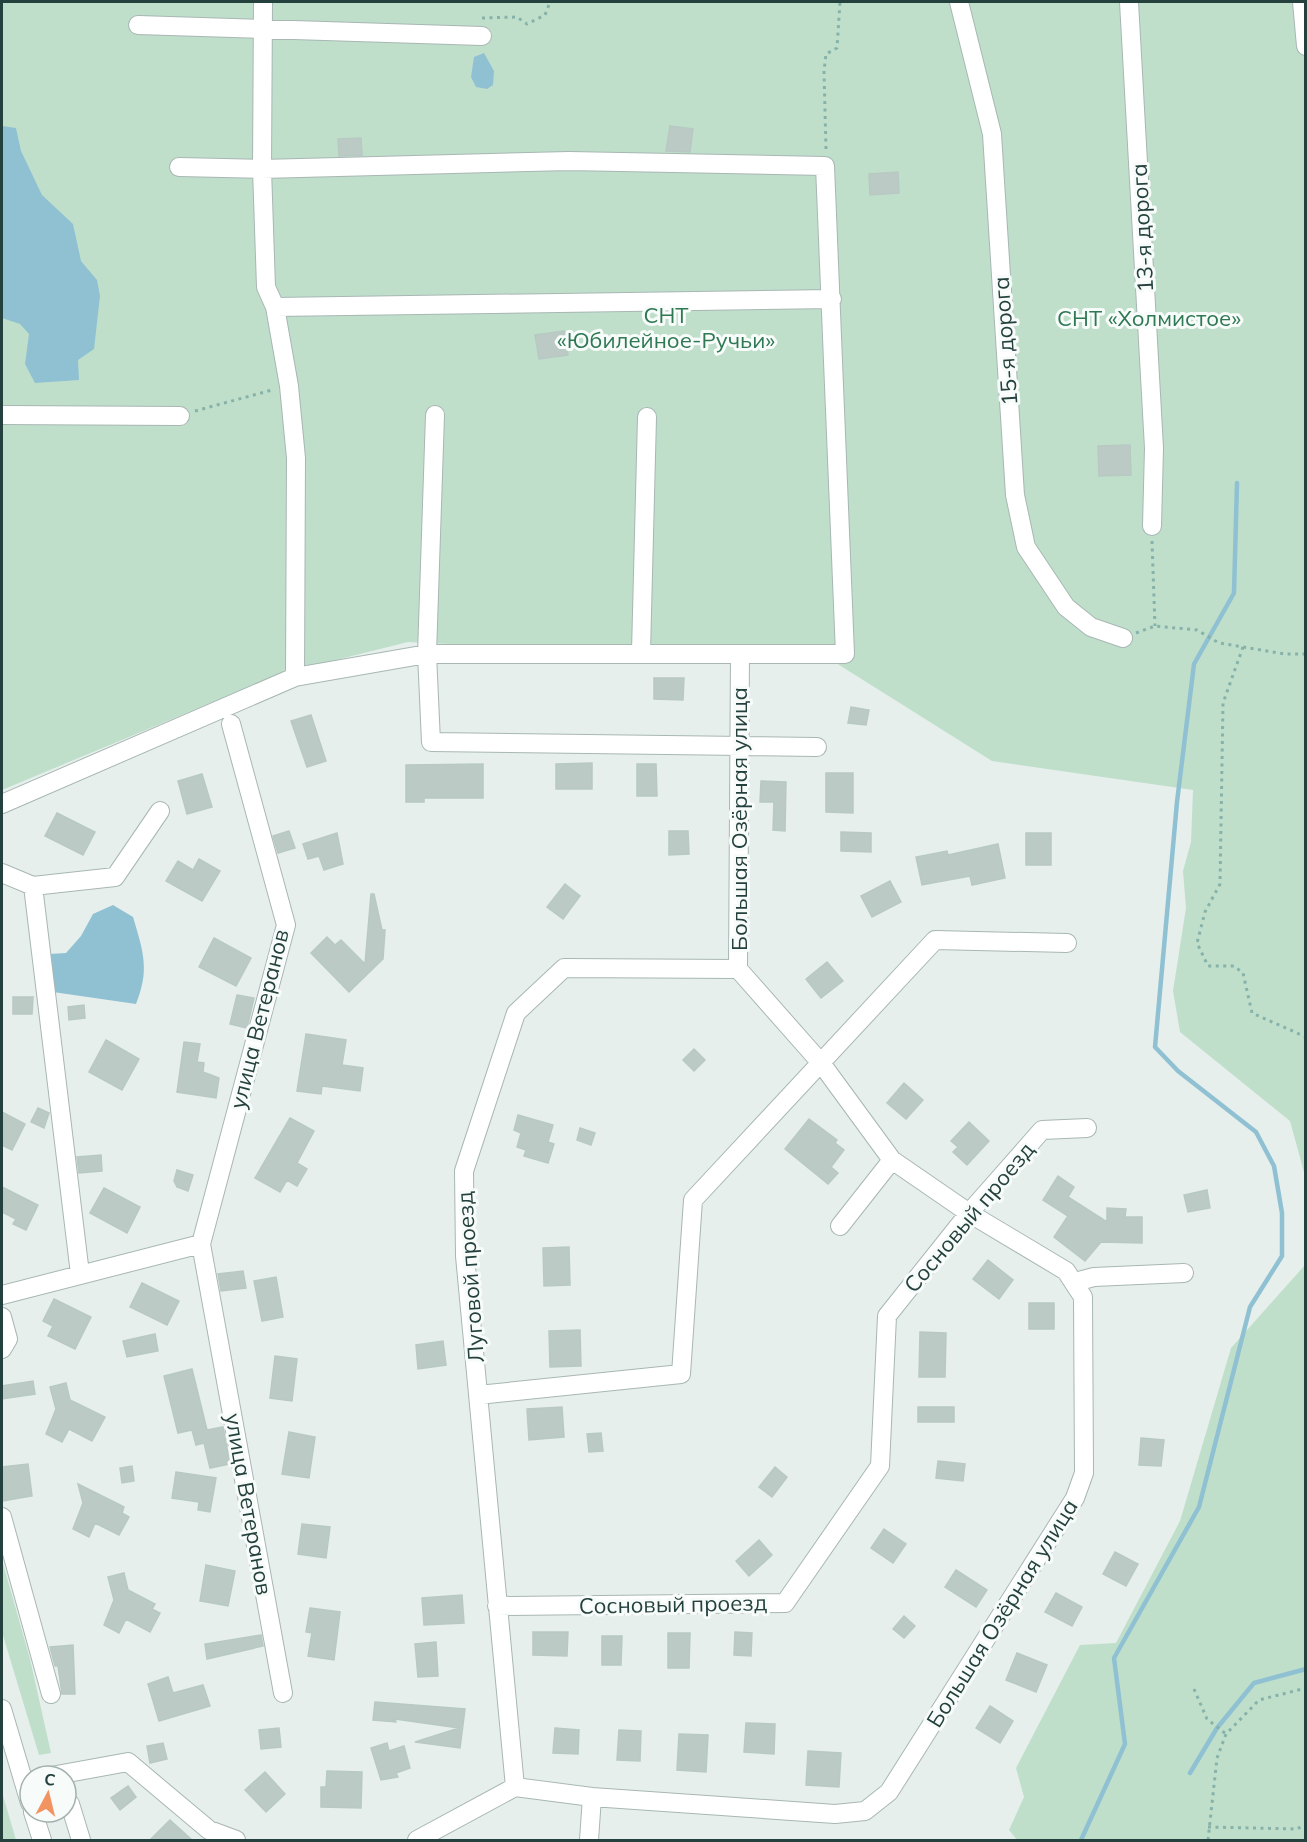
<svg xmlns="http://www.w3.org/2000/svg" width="1307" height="1842" font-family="Mulish,sans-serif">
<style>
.green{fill:#bfdfcb}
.water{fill:#8fc1d3}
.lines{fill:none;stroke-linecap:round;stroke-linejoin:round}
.stream{stroke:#8fc1d3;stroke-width:4.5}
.building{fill:#bbcac5;stroke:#b8c9c3;stroke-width:1.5}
.minor-casing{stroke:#a8b7b4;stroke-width:20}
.path{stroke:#87b2a9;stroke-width:3;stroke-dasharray:3 4.5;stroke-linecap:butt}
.minor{stroke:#fff;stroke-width:18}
.labels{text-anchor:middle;stroke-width:6;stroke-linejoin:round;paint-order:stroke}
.street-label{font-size:22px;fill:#24413d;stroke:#f7fbf9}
.park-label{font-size:22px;fill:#2e7853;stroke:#f7fbf9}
</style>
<rect width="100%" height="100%" fill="#e6efec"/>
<path class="green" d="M2,2H1305V1176L1290,1121L1180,1032L1173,991L1186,908L1183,871L1191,842L1193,790L992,761L836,663L408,642L280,674L2,790Z
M1305,1265V1840H1017L1009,1830L1024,1797L1016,1768L1080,1645L1116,1643L1180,1521L1231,1348Z
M2,1560L30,1659L51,1753L39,1755L2,1632Z
M2,1792L16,1840H2Z"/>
<path class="water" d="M484,53L494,71L493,85L487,89L476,87L471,77L474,57Z
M2,126L16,128L21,151L42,195L73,224L81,261L97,280L100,296L94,349L78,360L79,380L35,383L25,364L29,334L20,324L2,318Z
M113,905L133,917C143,951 150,969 136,1004L53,992L49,954L66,953L81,936L93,914Z"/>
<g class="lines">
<path class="stream" d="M1190,1773L1217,1728L1254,1683L1306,1669
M1081,1840L1125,1744L1114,1658L1199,1507L1250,1307L1282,1256V1213L1274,1166L1256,1132L1178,1071L1155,1047L1177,802L1194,664L1234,593L1237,483"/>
</g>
<path class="building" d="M670,126L693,129L690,152L666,151Z
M361,138L362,155L339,156L338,139Z
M898,172L899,193L870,195L869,174Z
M564,331L568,355L539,359L535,335Z
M1130,445L1131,475L1099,476L1098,446Z
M654,678H684L683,700L654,699Z
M851,707L869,710L866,725L848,723Z
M311,715L326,761L307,767L291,721Z
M592,763V789H556V764Z
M483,764V798H424V802H406V765Z
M637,764H656L657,796H637Z
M826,773H853V813L826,812Z
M202,774L212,807L187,814L178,781Z
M761,781L786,782L785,831L773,830L774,802H760Z
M57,813L95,832L83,855L45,836Z
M289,831L295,848L278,853L273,836Z
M669,831H688L689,854L669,855Z
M841,832L871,833V852L841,851Z
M337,833L343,864L324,870L319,856L308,859L303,844Z
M1026,833H1051V865H1026Z
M998,844L1005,878L972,885L970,876L922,885L916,857L947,851L948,855Z
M199,859L220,871L202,901L166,881L178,861L193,870Z
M890,881L901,902L872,917L861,896Z
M565,884L580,896L563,919L547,907Z
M371,894H374L382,930H385L383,959L349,992L311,953L327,937L335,945L341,940L365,964Z
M214,938L251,958L236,986L199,967Z
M827,962L843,981L821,998L806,979Z
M237,995L254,998L247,1028L230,1024Z
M13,997H33L32,1014H13Z
M84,1005L85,1018L69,1020L68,1007Z
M306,1034L346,1040L342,1065L363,1068L360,1091L322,1086L321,1094L297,1091Z
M106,1040L139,1059L122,1090L89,1072Z
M184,1042L200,1044L197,1062L204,1063L203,1072L219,1078L216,1098L177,1092Z
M694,1049L705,1060L694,1071L683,1060Z
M904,1083L923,1100L906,1119L887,1103Z
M38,1108L49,1113L44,1128L31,1122Z
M2,1112L25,1124L12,1150L2,1145Z
M518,1115L553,1125L548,1142L554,1144L548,1163L524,1156L526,1150L517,1147L521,1133L514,1130Z
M290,1118L314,1131L297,1163L307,1169L297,1186L287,1180L280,1192L255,1178Z
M809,1119L837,1140L835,1143L844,1150L831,1167L838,1173L828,1184L785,1149Z
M969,1122L989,1141L967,1165L953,1152L958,1147L951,1141Z
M580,1128L595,1133L591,1145L577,1140Z
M101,1155L102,1171L79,1173L77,1157Z
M177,1170L193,1175L188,1191L177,1187L174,1181Z
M1058,1176L1074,1187L1068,1197L1107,1222V1208L1126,1209L1125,1217H1142V1243L1101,1242L1085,1261L1054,1237L1068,1216L1043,1200Z
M2,1187L38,1205L26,1230L13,1224L16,1219L2,1212Z
M104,1188L140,1207L127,1233L90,1213Z
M1207,1190L1210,1208L1188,1212L1184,1195Z
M569,1247L570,1285L544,1286L543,1248Z
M988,1260L1013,1280L999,1299L973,1279Z
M243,1271L246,1288L221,1291L218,1274Z
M276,1277L283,1317L262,1321L254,1281Z
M142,1283L179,1301L167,1325L130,1307Z
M54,1299L91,1317L75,1349L48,1336L53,1326L43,1321Z
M1029,1303H1054V1329H1029Z
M580,1330L581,1366L550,1367L549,1331Z
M920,1332L946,1333L945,1377H919Z
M155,1334L158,1351L127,1357L123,1341Z
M443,1341L446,1365L418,1369L416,1345Z
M275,1356L297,1359L292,1401L270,1398Z
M192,1369L207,1430L223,1427L230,1464L210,1468L204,1443L196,1445L192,1430L178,1433L164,1376Z
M33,1381L35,1394L2,1399V1386Z
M66,1383L70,1400L105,1417L92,1441L69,1429L62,1442L46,1434L56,1409L50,1387Z
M562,1407L564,1437L529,1440L527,1409Z
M918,1407H954V1422H918Z
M289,1432L315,1437L309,1478L282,1474Z
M601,1433L603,1451L589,1452L587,1434Z
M1141,1438L1164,1440L1161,1466L1139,1465Z
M938,1461L965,1464L963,1481L936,1478Z
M28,1464L32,1496L2,1501V1467Z
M132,1466L134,1481L122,1483L120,1468Z
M775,1467L787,1477L772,1497L759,1487Z
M176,1472L216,1478L210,1512L198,1510L199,1502L172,1498Z
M78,1484L124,1507L122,1513L129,1517L119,1535L95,1523L89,1537L73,1529L83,1503Z
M302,1524L330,1527L326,1558L298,1554Z
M884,1529L906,1544L893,1563L871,1548Z
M759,1540L772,1555L749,1576L736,1561Z
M1115,1552L1138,1564L1126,1586L1103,1574Z
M206,1565L235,1571L228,1606L200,1601Z
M956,1570L987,1590L976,1607L945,1587Z
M124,1573L128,1590L155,1604L152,1609L160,1613L150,1632L126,1619L119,1633L104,1625L114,1600L108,1577Z
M1056,1593L1082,1607L1072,1626L1045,1612Z
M462,1595L464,1623L424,1625L422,1598Z
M310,1608L340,1612L334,1660L308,1656L312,1633L306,1632Z
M904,1616L915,1626L904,1638L893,1629Z
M533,1632H568L567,1656L533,1655Z
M735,1632L752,1633L751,1656L734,1655Z
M668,1633H690L689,1668H668Z
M261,1635L263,1646L207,1659L205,1644Z
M602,1636H622L621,1665H602Z
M436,1642L438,1676L418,1677L415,1644Z
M73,1645L75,1694H62L58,1666H55L50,1647Z
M1017,1653L1047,1665L1036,1692L1006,1680Z
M168,1677L173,1693L203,1685L210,1706L159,1721L148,1684Z
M375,1702L465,1709L460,1748L415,1742L459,1728L395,1719L396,1722L373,1720Z
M990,1706L1013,1721L1000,1743L976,1728Z
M746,1723L775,1724L774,1754L744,1752Z
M279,1728L281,1747L261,1749L259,1730Z
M555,1728L579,1730L578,1754L553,1753Z
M619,1730L641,1731L640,1761L617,1760Z
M679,1734L708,1735L706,1772L677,1770Z
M163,1743L167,1759L150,1763L147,1746Z
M387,1743L389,1751L404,1746L410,1768L396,1773L398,1777L381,1780L371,1748Z
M808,1751L841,1753L839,1787L806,1785Z
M327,1771L362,1772L361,1808L321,1807V1787H326Z
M265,1772L285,1794L266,1812L245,1790Z
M128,1786L136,1797L120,1810L111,1798Z
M170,1820L192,1840H150Z"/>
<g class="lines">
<g class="minor-casing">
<path id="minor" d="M959,2L992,134L1015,495L1026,547L1066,607L1091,627L1123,638
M1129,2L1154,448L1152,526
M1302,2L1306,46
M138,25L482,36
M179,167L262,169L569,161L825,166L845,654H427L295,677
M275,307L832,299
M2,415L180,416
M435,415L427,654L431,742L817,747
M641,652L647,417
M2,804L295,677L296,458L289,386L275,307L266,287L262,169L263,2
M2,873L33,886L115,877L160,811
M33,886L80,1274
M840,1226L892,1160
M201,1244L283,1693
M1075,1282L1094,1277L1184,1273
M2,1295L201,1244L286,925L231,724
M2,1317L8,1339L2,1349
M478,1395L681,1374L693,1200L935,940L1067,943
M2,1517L51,1694
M497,1606L785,1603L880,1466L887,1316L969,1213L1042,1130L1087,1128
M2,1709L30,1803
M51,1776L128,1762L209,1830L236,1840
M515,1787L465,1256L464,1171L516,1013L564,968L738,969
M66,1801L70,1804L81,1840
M33,1812L42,1840
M417,1840L515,1787L592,1797L835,1814L865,1811L889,1792L1075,1498L1084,1473L1083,1297L1066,1271L969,1213L892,1160L821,1063L738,969L740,654
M589,1840L592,1797"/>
</g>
<path class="path" d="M482,18L517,17L527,24L545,15L550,2
M826,149L824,71L826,54L837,48L840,2
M195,411L272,390
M1152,541L1155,626
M1136,633L1155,626L1197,630L1219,643L1284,654H1306
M1243,647L1223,703L1220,884L1205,912L1197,943L1208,966H1234L1243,973L1252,1013L1306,1037
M1194,1689L1207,1719L1226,1734
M1208,1827L1297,1829L1306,1824
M1208,1840L1217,1758L1226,1734L1259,1700L1306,1688"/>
<use href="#minor" class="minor"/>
</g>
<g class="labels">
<g class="street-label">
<text transform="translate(1142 228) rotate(-93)" y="8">13-я дорога</text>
<text transform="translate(1005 341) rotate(-94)" y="8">15-я дорога</text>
<text transform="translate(739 819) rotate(-90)" y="8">Большая Озёрная улица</text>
<text transform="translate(259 1019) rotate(-76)" y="8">улица Ветеранов</text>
<text transform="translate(969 1217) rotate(-50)" y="8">Сосновый проезд</text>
<text transform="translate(470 1277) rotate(-94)" y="8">Луговой проезд</text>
<text transform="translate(249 1504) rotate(80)" y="8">улица Ветеранов</text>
<text transform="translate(673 1604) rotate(-1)" y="8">Сосновый проезд</text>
<text transform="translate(1002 1613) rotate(-58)" y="8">Большая Озёрная улица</text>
</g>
<g class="park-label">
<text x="666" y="323">СНТ<tspan x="666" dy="25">«Юбилейное-Ручьи»</tspan></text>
<text x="1149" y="326">СНТ «Холмистое»</text>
</g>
</g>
<rect width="1307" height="1842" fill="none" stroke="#24413d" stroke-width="6"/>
<g transform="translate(48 1794) rotate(7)"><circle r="28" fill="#f7fbf9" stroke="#a3b1ae" stroke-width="1.5"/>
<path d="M0-4.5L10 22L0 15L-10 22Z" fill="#f19462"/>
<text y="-9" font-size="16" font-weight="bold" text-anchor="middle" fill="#24413d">С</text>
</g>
</svg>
